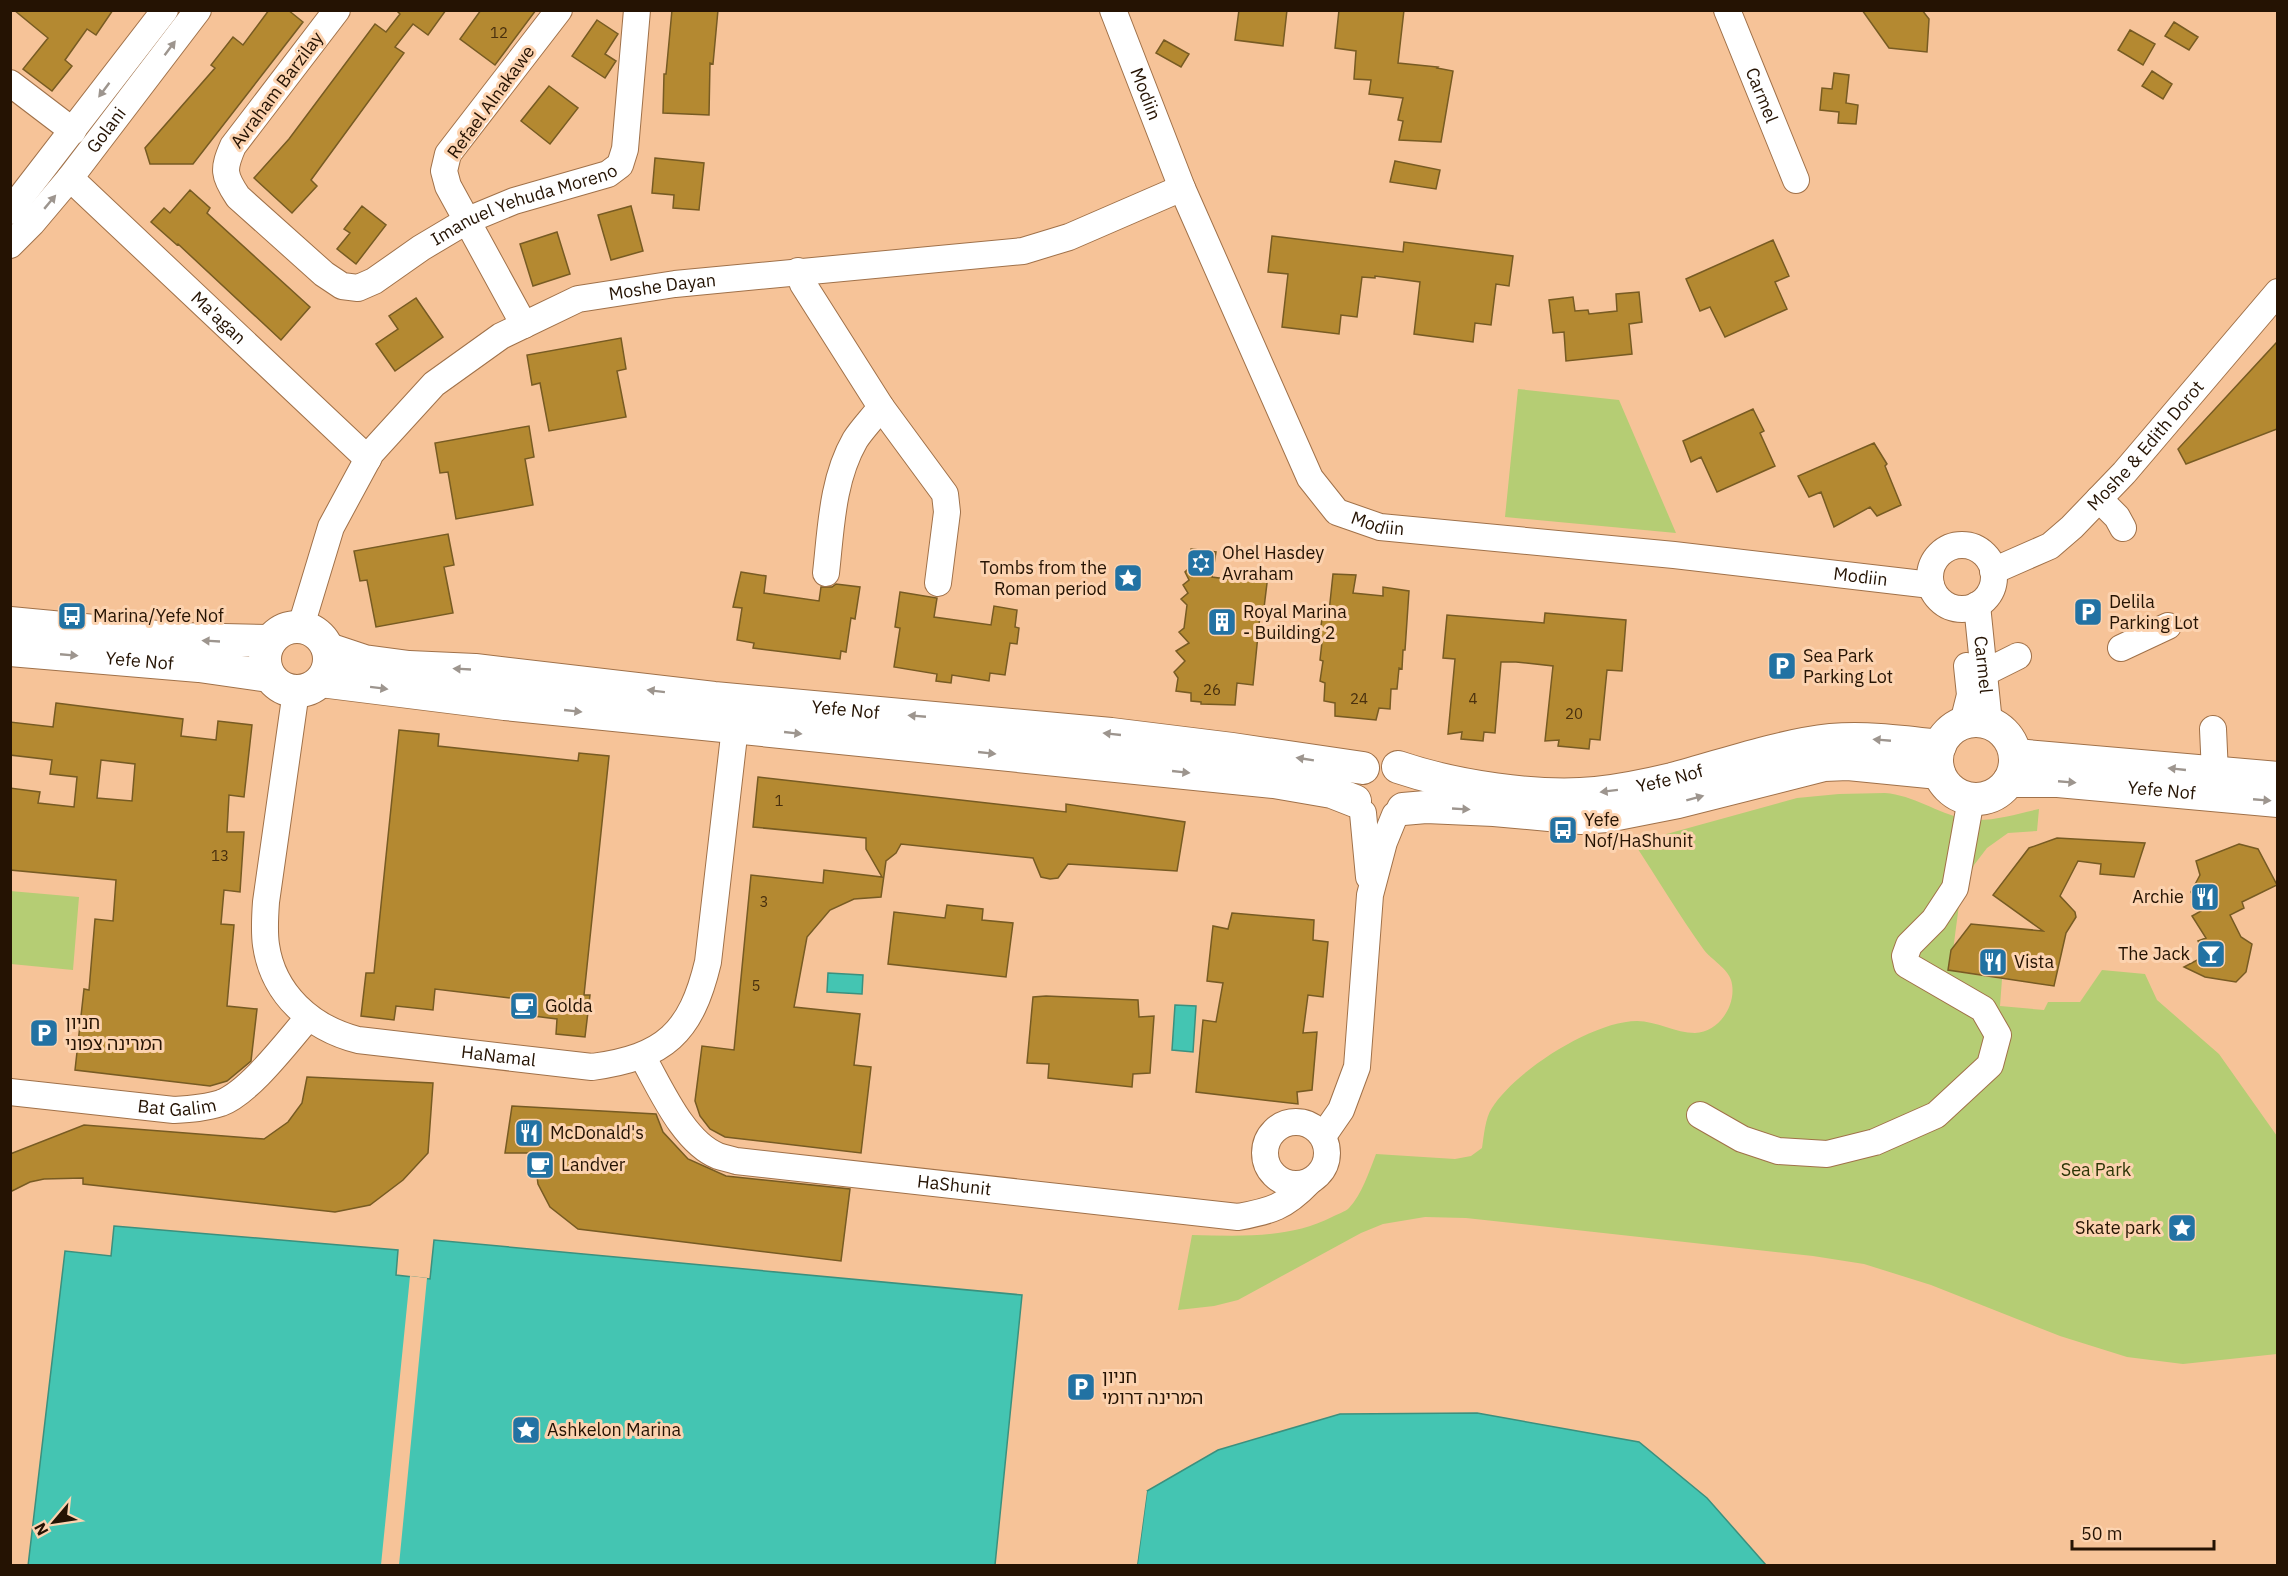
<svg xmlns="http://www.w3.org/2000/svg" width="2288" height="1576" font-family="'IBM Plex Sans','Noto Sans Hebrew',sans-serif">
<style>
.green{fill:#b5cd74}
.water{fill:#44c5b2;stroke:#3b907e;stroke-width:1.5}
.pier{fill:#f6c398}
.building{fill:#b48931;stroke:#775b23;stroke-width:1.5;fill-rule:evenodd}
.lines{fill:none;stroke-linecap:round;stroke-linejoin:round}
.minor-casing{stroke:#a07149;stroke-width:28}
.major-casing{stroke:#a07149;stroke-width:34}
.minor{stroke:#fff;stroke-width:26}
.major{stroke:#fff;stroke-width:32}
.oneway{fill:#9d958e}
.labels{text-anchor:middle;stroke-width:6;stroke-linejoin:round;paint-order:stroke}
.number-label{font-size:15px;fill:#49300e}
.street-label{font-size:18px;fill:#251303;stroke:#fcd3b0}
.poi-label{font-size:18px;fill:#251303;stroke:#fcd3b0;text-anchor:start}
.park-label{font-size:18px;fill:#2b3505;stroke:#fcd3b0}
</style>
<rect width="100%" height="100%" fill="#f6c398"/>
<path class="green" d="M1518,389L1619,400L1676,533L1505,517Z
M1885,793C1913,795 1937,813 1965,819C1988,823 2016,814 2039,809L2037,831L2008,833L1987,848L1974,865L1960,897L1951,966L1957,972L2002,979L2000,1006L2044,1010L2048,1002H2080L2102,970L2145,974L2157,1000L2219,1054L2277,1136V1354L2183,1364L2127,1357L2060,1336L1931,1285L1864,1264L1813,1256L1466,1218L1425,1217L1383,1224L1361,1233L1238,1300L1214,1306L1178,1310L1192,1235C1239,1236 1289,1239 1332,1217C1337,1214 1345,1212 1349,1208C1362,1194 1369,1172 1376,1154L1455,1159L1471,1156L1482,1148C1484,1136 1485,1118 1492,1108C1515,1071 1593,1021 1637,1021C1656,1021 1676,1033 1695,1033C1720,1032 1738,1003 1731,980C1728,969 1711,959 1704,950C1679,915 1657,878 1634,843L1797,798L1839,794Z
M10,891L79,897L73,970L11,964Z"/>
<path class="water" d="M828,973L863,975L862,994L827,992Z
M1175,1005L1196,1006L1193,1052L1172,1050Z
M114,1226L398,1250L396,1275L430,1279L434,1240L1022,1295L995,1565L28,1566L65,1251L111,1256Z
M1477,1413L1639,1442L1707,1498L1766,1565L1137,1566L1147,1491L1218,1450L1340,1414Z"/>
<path class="pier" d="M410,1276L427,1278L399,1565H381Z
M1144,1490L1147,1491L1137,1565L1134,1566Z"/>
<path class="building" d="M14,10H113L96,35L87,29L65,60L72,66L52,91L23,69L48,38Z
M269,10H288L303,22L193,164H150L145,148L215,68L211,65L233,37L243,45Z
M396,10H446L428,35L413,24L395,47L404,53L311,180L317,186L292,213L254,178L289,139L375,24L386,32L400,14Z
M481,10H536L495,65L460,39Z
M672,10H718L713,64L710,63L709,115L663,113L664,74H666Z
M1239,10H1287L1283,46L1235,40Z
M1339,10H1404L1398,63L1438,67L1437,68L1453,71L1441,142L1399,140L1403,121L1398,120L1403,98L1369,94L1371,80L1354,79L1356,51L1335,48Z
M1862,10H1922L1929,19L1927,52L1889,48Z
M597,20L618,34L605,54L616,61L605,78L572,56Z
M2174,22L2198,37L2189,50L2165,36Z
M2130,30L2155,44L2143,65L2118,50Z
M1164,40L1189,54L1181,67L1156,53Z
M2152,71L2172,84L2163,99L2142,86Z
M1834,73L1849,75L1846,103L1858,105L1856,124L1838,123L1839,112L1820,110L1822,88L1832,89Z
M549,86L578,108L550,144L521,121Z
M655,158L704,163L699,210L673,208L674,195L652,193Z
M1395,161L1440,170L1436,189L1390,182Z
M190,190L210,208L207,213L310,307L281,340L178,244L177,245L151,222L164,208L170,213Z
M362,206L386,225L356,264L337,249L350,233L344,229Z
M631,206L643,251L611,260L598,215Z
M557,232L570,274L533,286L520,244Z
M1272,236L1403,252L1404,242L1513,256L1509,286L1496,284L1491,325L1475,323L1473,342L1414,334L1420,282L1375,276V278L1362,277L1357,317L1341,315L1339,334L1282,327L1288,274L1268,272Z
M1773,240L1789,276L1775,282L1787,309L1725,337L1710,307L1700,311L1686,279Z
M1639,292L1642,322L1629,324L1632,354L1566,361L1564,332L1553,333L1549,300L1573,297L1575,311L1588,310L1589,314L1617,311L1616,294Z
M416,298L443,337L395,371L376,344L398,329L389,316Z
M621,338L626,369L617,371L626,417L549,431L540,383L532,385L527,355Z
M2277,342V429L2186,464L2178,449Z
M1753,409L1764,431L1760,433L1775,466L1717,492L1701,457L1691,462L1683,441Z
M529,426L534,457L525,459L533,505L456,519L448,472L440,473L435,443Z
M1874,443L1887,464L1885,466L1901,505L1877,516L1870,507L1834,527L1821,492L1809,497L1798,476Z
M448,534L454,565L444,567L453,613L376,627L367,580L360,581L354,551Z
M1191,549L1216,552L1212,577L1241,581L1243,573L1268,575L1263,616L1260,615L1253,685L1237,683L1235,705L1201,704V702L1191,701V693L1176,691L1178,678L1174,672L1185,661L1176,651L1189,643L1179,632L1184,628L1187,605L1181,599L1188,593L1183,585L1189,580L1185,572L1189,568Z
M741,572L766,576L764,593L819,601L821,587H832L836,584L860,587L855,619L851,618L846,652L841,651L840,659L753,648L754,643L737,640L742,608L733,607Z
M1333,574L1356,575L1353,593L1383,596V587L1409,591L1405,650H1403L1402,669L1399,668L1397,689H1391L1390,709L1379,708L1376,720L1335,716V703L1324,701L1325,683L1320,681L1323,661L1320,660L1322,642L1319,641L1323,611L1329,612Z
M900,592L937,598L934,617L991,625L994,606L1017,610L1015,627L1019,628L1017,644L1010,643L1005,675L990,673L989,681L952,675L951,683L936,681L937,674L894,667L900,628L895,627Z
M1545,613L1626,620L1622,671L1607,670L1600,740L1590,739L1589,749L1558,746L1559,740L1545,741L1553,666L1516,662H1501L1495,733L1484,732L1483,741L1461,739L1462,732L1448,734L1455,659L1443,658L1447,615L1544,623Z
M56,703L183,719L181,736L216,740L218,721L252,725L244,797L229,795L227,832H244L240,892L224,890L221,924L234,925L227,1006L257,1009L251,1061L227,1081L210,1086L75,1070L84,989L89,990L95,919L113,921L116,880L10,870V788L40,792L38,803L74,807L77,777L50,774L52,760L10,755V722L53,727ZM101,760L135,764L132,801L97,798Z
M399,730L439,734L438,746L578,761L579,753L609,756L584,995H590L585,1037L556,1034L557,1019L517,1014L519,999L435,989L433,1010L396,1006L394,1020L361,1016L366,973H374Z
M758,777L1066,812V804L1185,822L1177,871L1068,864L1058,878L1050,879L1041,877L1033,858L901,844L896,853L886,861L881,897L854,899L830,910L807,937L794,1007L860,1014L854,1065L871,1067L861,1153L725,1137L710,1129L700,1116L695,1101L702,1046L734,1050L751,875L823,883L824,870L882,877L866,849V838L753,827Z
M2057,838L2145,843L2134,877L2100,874L2101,864L2078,861L2060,896L2075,912L2076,917L2066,933L2054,986L1948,970L1951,950L1971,924L2043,931L1993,895L2029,848Z
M2239,844L2258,849L2277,885L2242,902L2244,908L2230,915L2241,937L2252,944L2246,972L2236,982L2205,977L2184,967L2205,956L2198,941L2206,938L2192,916L2201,911L2191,892L2200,875L2196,861Z
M947,905L983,909L982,920L1013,923L1006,977L888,964L894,912L945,918Z
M1232,913L1314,920L1313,940L1328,942L1323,997L1308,995L1303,1033L1317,1032L1312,1090L1297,1092L1298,1104L1196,1092L1203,1020L1216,1022L1223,983L1207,981L1213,926L1228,929Z
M1046,996L1138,1000L1139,1017L1154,1016L1150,1073L1133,1074L1132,1087L1048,1078L1049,1064L1027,1063L1033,997Z
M307,1077L433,1083L428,1153L403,1180L370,1205L335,1212L83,1184V1178L44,1179L30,1182L10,1192V1154L84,1125L264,1139L288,1122L302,1103Z
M512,1106L656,1114L663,1132L688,1159L726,1176L850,1189L841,1261L578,1229L550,1207L538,1184L534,1153H505Z"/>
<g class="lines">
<g class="minor-casing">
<g id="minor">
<path id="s1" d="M337,10L233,146C223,169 223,175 238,197L324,274L342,286L358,288L374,281L421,248L468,220L514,201L608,174L620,165L625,149L637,10"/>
<path id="s2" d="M1113,10L1182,188L1310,478L1337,512L1380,527L1674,555L1931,585"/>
<path id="s3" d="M1727,10L1796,180"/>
<path d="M10,83L73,131"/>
<path id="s4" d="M70,178L368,459"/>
<path d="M10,211L165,10"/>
<path id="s5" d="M10,245L32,223L70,178L198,10"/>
<path d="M798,271L803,284L881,407L945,494L947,512L938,583"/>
<path d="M524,325L448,186L444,171L448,154L559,10"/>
<path d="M2099,499L2117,517L2123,528"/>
<circle cx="1962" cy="577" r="32"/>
<path id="s6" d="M1993,571L2050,546L2072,527L2124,473L2278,292"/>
<path d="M826,573C831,529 832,480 855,440C862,429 873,418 881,407"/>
<path id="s7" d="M1977,605L1989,723"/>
<path id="s8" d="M301,626L331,527L371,453L434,384L501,336L578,299L675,284L1023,251L1069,237L1182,188"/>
<path d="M2121,648L2168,626"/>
<path d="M1984,673L2018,656"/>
<path id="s9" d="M296,691L266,902C265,916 264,931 266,945C273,994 311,1028 358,1040L592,1067C665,1057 691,1033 708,962L735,727L732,717L727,710"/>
<path d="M1963,723L1970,695L1967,666"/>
<path d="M2213,729L2215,773"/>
<path d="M1363,813L1369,877"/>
<path id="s10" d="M642,1056C660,1087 683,1142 718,1156C724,1158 730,1159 736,1161L1238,1217C1271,1211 1285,1207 1309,1182"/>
<path id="s11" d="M10,1092L174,1110C190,1109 206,1108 221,1103C250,1092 287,1042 308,1018"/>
<path d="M1700,1115L1742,1139L1778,1151L1827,1154L1875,1142L1936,1115L1990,1065L1998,1035L1983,1009L1907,965L1905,956L1909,945L1934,920L1955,888L1971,799"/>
<circle cx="1296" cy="1153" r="31"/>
<path d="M1323,1136L1341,1110L1357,1067L1370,895L1384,842L1395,815"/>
</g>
</g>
<g class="major-casing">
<g id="major">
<path d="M10,623L179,639L269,641"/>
<circle cx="297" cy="659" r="32"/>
<path id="s12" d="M328,649L364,661L409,667L475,670L714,698L1111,734L1232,749L1363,768"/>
<path id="s13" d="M10,650L199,666L269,676"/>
<path d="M321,681L505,704L1274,782L1332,792L1355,801"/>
<circle cx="1976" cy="760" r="39"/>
<path d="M2015,755L2278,778"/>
<path id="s14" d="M1398,767C1454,786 1537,799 1596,793C1622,790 1647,785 1672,779C1725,765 1777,746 1831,740C1868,737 1904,742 1940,746"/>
<path id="s15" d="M2009,781H2058L2278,801"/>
<path d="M1403,809L1426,807L1494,810L1581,818L1607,816L1678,802L1824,765L1848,764L1939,773"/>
</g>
</g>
<use href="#minor" class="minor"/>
<use href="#major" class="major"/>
</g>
<defs><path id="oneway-solid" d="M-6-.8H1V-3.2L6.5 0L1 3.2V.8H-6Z" transform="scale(1.5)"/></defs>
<g class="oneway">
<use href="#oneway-solid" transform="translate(170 48) rotate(-53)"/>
<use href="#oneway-solid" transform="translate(104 90) rotate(127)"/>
<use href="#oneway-solid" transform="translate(50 202) rotate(-50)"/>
<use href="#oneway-solid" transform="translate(211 641) rotate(-177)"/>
<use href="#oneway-solid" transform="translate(69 655) rotate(5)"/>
<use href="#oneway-solid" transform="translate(462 669) rotate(-177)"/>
<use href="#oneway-solid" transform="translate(379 688) rotate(7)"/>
<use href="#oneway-solid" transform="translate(656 691) rotate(-173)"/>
<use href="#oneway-solid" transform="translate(573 711) rotate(6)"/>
<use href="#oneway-solid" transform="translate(917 716) rotate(-175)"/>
<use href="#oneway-solid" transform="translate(793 733) rotate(6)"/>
<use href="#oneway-solid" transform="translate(1112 734) rotate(-174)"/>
<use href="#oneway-solid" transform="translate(1882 740) rotate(-175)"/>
<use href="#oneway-solid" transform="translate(987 753) rotate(6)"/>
<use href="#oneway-solid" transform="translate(1305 759) rotate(-171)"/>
<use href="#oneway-solid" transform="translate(2177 769) rotate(-174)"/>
<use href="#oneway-solid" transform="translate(1181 772) rotate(6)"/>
<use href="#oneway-solid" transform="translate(2067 782) rotate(5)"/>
<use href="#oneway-solid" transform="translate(1609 791) rotate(173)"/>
<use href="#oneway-solid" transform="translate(1695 798) rotate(-15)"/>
<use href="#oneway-solid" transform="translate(2262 800) rotate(5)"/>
<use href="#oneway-solid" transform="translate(1461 809) rotate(3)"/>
</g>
<defs>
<g id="synagogue-square" transform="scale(1.5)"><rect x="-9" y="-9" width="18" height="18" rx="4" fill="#2272a3" stroke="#fcd3b0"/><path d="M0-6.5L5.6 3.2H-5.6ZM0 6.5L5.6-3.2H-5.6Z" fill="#fff"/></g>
<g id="sight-square" transform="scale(1.5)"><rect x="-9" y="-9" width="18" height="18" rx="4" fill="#2272a3" stroke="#fcd3b0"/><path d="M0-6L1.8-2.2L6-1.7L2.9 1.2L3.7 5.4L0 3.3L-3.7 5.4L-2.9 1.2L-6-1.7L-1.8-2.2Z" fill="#fff"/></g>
<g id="parking-square" transform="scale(1.5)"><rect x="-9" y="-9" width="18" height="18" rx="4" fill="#2272a3" stroke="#fcd3b0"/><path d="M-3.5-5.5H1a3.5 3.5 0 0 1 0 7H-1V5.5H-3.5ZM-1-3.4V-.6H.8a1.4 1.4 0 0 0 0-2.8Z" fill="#fff"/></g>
<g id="bus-square" transform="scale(1.5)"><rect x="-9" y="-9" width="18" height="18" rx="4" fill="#2272a3" stroke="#fcd3b0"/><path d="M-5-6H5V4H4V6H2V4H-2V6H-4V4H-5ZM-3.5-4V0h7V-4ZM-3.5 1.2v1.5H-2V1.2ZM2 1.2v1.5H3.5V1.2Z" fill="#fff"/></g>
<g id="building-square" transform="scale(1.5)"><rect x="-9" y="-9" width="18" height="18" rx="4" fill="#2272a3" stroke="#fcd3b0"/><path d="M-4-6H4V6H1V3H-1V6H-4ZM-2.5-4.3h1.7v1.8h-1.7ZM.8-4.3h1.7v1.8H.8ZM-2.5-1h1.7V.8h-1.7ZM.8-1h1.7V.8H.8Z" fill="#fff"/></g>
<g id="restaurant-square" transform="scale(1.5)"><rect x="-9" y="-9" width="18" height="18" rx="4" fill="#2272a3" stroke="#fcd3b0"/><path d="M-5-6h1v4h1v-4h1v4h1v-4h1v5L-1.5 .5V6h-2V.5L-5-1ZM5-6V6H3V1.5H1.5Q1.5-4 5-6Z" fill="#fff"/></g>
<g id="bar-square" transform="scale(1.5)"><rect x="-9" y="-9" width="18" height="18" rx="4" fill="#2272a3" stroke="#fcd3b0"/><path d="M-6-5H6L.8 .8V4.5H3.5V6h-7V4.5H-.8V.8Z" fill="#fff"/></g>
<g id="cafe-square" transform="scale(1.5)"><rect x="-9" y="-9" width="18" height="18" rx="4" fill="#2272a3" stroke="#fcd3b0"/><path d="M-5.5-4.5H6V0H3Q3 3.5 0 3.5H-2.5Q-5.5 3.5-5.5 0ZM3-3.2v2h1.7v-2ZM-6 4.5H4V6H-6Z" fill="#fff"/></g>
</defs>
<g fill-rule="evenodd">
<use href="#synagogue-square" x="1201" y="563"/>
<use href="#sight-square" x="1128" y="578"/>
<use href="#parking-square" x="2088" y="612"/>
<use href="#bus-square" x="72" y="616"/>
<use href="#building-square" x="1222" y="622"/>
<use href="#parking-square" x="1782" y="666"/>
<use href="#bus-square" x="1563" y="830"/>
<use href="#restaurant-square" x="2205" y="897"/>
<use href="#bar-square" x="2211" y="954"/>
<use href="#restaurant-square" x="1993" y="962"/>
<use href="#cafe-square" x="524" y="1006"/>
<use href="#parking-square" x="44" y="1033"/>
<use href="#restaurant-square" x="529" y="1133"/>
<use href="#cafe-square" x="540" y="1165"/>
<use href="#sight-square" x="2182" y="1228"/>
<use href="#parking-square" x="1081" y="1387"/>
<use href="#sight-square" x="526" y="1430"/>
</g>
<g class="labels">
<g class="number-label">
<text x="499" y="38">12</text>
<text x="1212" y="695">26</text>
<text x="1359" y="704">24</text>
<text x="1473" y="704">4</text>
<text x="1574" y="719">20</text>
<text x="779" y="806">1</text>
<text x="220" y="861">13</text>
<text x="764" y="907">3</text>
<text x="756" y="991">5</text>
</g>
<g class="street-label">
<text transform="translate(277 90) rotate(-53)" y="6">Avraham Barzilay</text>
<text dy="6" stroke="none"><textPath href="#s2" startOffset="90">Modiin</textPath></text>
<text dy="6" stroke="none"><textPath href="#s3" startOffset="92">Carmel</textPath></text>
<text transform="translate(491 102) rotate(-54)" y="6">Refael Alnakawe</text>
<text dy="6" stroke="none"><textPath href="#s5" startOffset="150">Golani</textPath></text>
<text dy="6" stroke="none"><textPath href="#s1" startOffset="567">Imanuel Yehuda Moreno</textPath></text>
<text dy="6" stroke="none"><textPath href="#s8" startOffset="534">Moshe Dayan</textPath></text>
<text dy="6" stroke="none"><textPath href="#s4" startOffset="204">Ma'agan</textPath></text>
<text dy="6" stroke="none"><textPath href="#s6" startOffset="201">Moshe &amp; Edith Dorot</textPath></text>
<text dy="6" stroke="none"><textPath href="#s2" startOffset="594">Modiin</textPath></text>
<text dy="6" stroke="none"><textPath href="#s2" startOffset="1080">Modiin</textPath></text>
<text dy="6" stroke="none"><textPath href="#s13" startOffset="130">Yefe Nof</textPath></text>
<text dy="6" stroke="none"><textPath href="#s7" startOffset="60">Carmel</textPath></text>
<text dy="6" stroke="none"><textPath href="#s12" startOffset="522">Yefe Nof</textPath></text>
<text dy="6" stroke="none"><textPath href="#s14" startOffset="276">Yefe Nof</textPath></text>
<text dy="6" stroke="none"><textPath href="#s15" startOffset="153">Yefe Nof</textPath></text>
<text dy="6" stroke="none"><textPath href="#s9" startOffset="538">HaNamal</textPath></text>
<text dy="6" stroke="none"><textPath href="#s11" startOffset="168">Bat Galim</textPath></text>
<text dy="6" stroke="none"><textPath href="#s10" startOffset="366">HaShunit</textPath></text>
</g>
<g class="poi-label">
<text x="1222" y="559">Ohel Hasdey<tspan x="1222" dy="21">Avraham</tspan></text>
<text x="1107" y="574" text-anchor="end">Tombs from the<tspan x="1107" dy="21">Roman period</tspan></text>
<text x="2109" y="608">Delila<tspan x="2109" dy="21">Parking Lot</tspan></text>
<text x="1243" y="618">Royal Marina<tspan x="1243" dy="21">- Building 2</tspan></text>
<text x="93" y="622">Marina/Yefe Nof</text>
<text x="1803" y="662">Sea Park<tspan x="1803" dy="21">Parking Lot</tspan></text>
<text x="1584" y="826">Yefe<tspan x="1584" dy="21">Nof/HaShunit</tspan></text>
<text x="2184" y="903" text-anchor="end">Archie</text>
<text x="2190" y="960" text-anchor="end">The Jack</text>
<text x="2014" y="968">Vista</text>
<text x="545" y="1012">Golda</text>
<text x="65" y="1029">חניון<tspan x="65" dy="21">המרינה צפוני</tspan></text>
<text x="550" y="1139">McDonald's</text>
<text x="561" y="1171">Landver</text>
<text x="2161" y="1234" text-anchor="end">Skate park</text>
<text x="1102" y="1383">חניון<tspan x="1102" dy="21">המרינה דרומי</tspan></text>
<text x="547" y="1436">Ashkelon Marina</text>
</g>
<g class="park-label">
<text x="2096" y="1176">Sea Park</text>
</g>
</g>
<rect width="2288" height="1576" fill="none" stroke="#251303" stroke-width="24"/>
<g transform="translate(54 1522) rotate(241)" stroke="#fcd3b0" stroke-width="4.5" paint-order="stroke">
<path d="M0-4.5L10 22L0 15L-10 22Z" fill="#251303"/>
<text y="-9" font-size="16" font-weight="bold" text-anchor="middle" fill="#251303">N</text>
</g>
<path d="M2072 1540v9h142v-9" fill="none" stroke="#251303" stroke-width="3"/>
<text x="2081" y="1540" font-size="18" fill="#251303" stroke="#fcd3b0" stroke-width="4.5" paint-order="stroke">50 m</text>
</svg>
